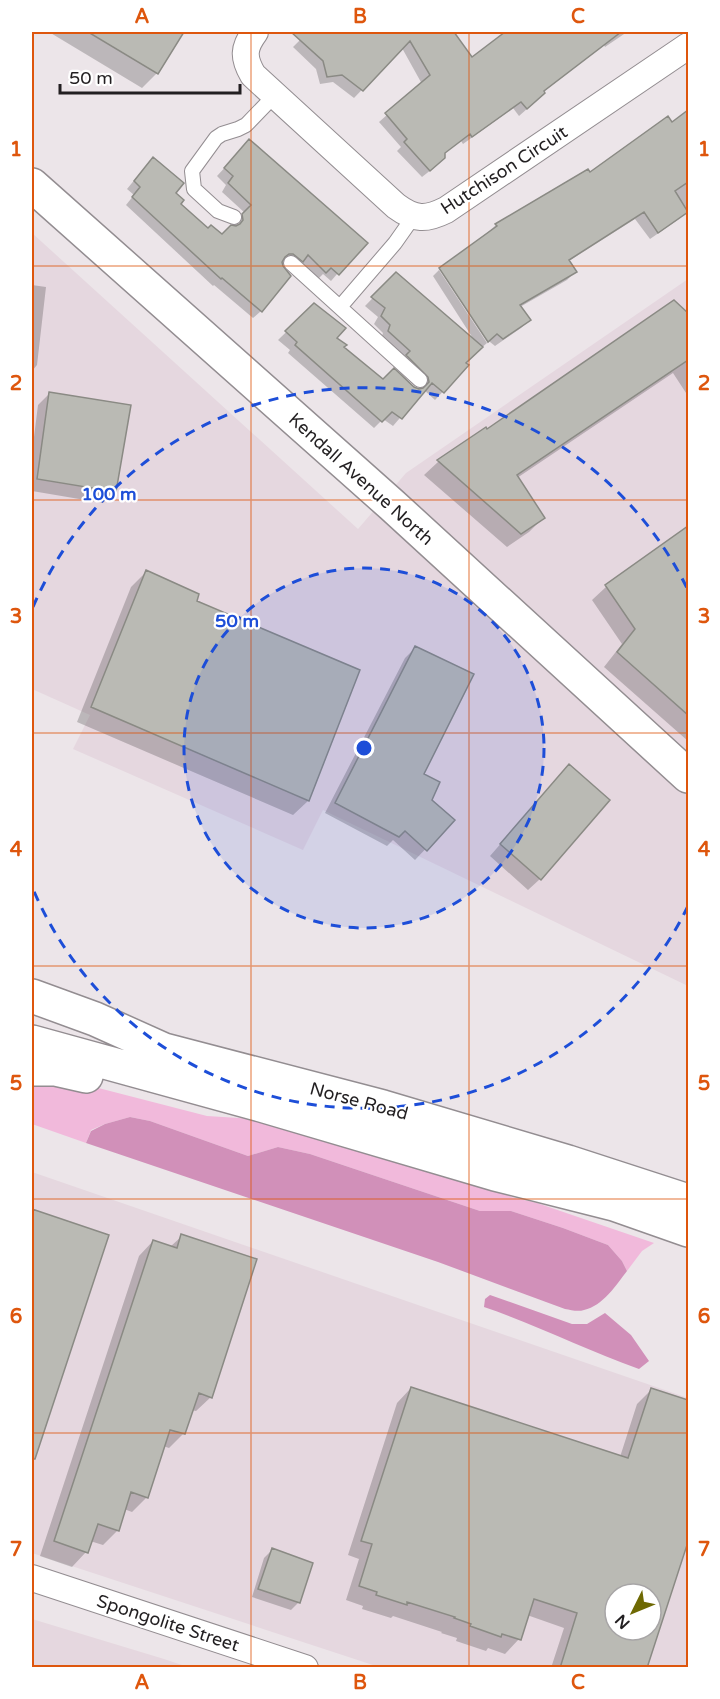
<svg xmlns="http://www.w3.org/2000/svg" width="720" height="1699" font-family="'Varela Round',sans-serif">
<style>
.built{fill:#e5d7df;fill-rule:evenodd}
.green{fill:#f1b9db}
.forest{fill:#d190b9}
.shadow{fill:#0003;fill-rule:evenodd}
.building{fill:#babab4;stroke:#8a8a84;stroke-width:1.5;fill-rule:evenodd}
.lines{fill:none;stroke-linecap:round;stroke-linejoin:round}
.service-casing{stroke:#938d91;stroke-width:16}
.minor-casing{stroke:#938d91;stroke-width:28}
.tertiary-casing{stroke:#938d91;stroke-width:36}
.secondary-casing{stroke:#938d91;stroke-width:36}
.service{stroke:#fff;stroke-width:14}
.minor{stroke:#fff;stroke-width:26}
.tertiary{stroke:#fff;stroke-width:33}
.secondary{stroke:#fff;stroke-width:33}
.grid{fill:none;stroke:#de560d;stroke-width:1.5;stroke-opacity:0.55}
.ring{fill:none;stroke:#1d4ed8;stroke-width:3;stroke-dasharray:10 8}
.labels{text-anchor:middle;stroke-width:4.5;stroke-linejoin:round;paint-order:stroke}
.street-label{font-size:18px;fill:#221f21;stroke:#fff}
.centre{fill:#1d4ed8;stroke:#fff;stroke-width:3}
.ring-label{font-size:18px;text-anchor:middle;font-weight:bold;fill:#1d4ed8;stroke:#fff;stroke-width:4.5;stroke-linejoin:round;paint-order:stroke}
.neatline{fill:none;stroke:#de560d;stroke-width:2}
.grid-label{font-size:20px;text-anchor:middle;font-weight:bold;fill:#de560d}
</style>
<rect width="100%" height="100%" fill="#ece5e9"/>
<path class="built" d="M32,233L358,529L406,473L688,279V986L323,810L303,850L73,749L90,715L32,689Z
M32,1172L688,1398V1667H379L32,1553ZM615,1594H651V1630H615Z
M32,1619L164,1659L188,1667H32Z"/>
<path class="green" d="M32,1079L79,1083L207,1116L255,1119L508,1193L511,1197L537,1203L654,1243L642,1251L627,1271L622,1261L608,1245L563,1228L511,1211H480L310,1154L278,1147L248,1156L150,1121L130,1117L105,1124L91,1130L86,1143L32,1124Z"/>
<path class="forest" d="M130,1117L150,1121L248,1156L278,1147L310,1154L480,1211H511L563,1228L608,1245L622,1261L627,1271C616,1285 603,1306 584,1310C578,1312 571,1310 565,1309L438,1262L86,1143L91,1131L105,1124Z
M490,1295L572,1324H587L605,1313L631,1335L649,1361L639,1369C586,1350 537,1325 484,1307L485,1299Z"/>
<path class="shadow" d="M49,32H182L157,73L142,88Z
M308,32H431L449,56L472,59L508,32H627L605,47L604,45L543,92L536,101L519,116L513,108L463,144L461,141L443,154L436,166L422,177L397,151L401,147L379,122L422,84L402,48L354,98L333,82L320,84L316,69L293,47Z
M688,112V205L684,208L687,211L679,219L650,239L635,219L569,261L575,272L567,280L520,307L529,320L521,328L495,346L490,342L441,268L488,232L496,225L590,174L672,124Z
M242,149L338,273L331,281L323,274L318,279L300,262L294,268L285,261L282,262L261,311L253,318L214,285L213,286L126,205L134,195L127,189L145,167L174,193L179,204L208,230L222,236L235,227V223L245,213L222,192L226,185L217,176Z
M439,270L487,343L464,363L467,366L435,400L424,390L393,426L383,419L374,428L288,353L290,350L278,340L314,305L342,348L383,381L421,390V385L381,339L383,333L374,324L378,317L365,306L396,274L474,340L433,276Z
M32,285L46,287L37,365L32,371Z
M674,302L688,315V396L673,373L517,478L543,518L529,532L507,547L424,475L438,462L485,429L486,431Z
M50,393L114,491L103,503L32,491V453L38,405Z
M688,528V741L604,667L622,644L592,600L606,587Z
M146,572L195,602L358,671L308,801L293,815L77,722L131,587Z
M416,647L422,775L430,801L453,820L415,860L393,840L387,846L325,813L405,658Z
M558,778L540,879L528,890L490,856Z
M32,1211L107,1236L32,1464Z
M182,1236L211,1397L196,1411L191,1410L184,1433L169,1448L163,1446L147,1497L132,1512L124,1509L118,1530L103,1545L90,1541L86,1552L72,1567L40,1556L139,1256L153,1241L170,1247Z
M411,1388L620,1457L637,1404L652,1389L688,1401V1537L645,1668H551L564,1628L527,1615L519,1639L505,1654L488,1648L486,1651L456,1641L457,1638L441,1633L442,1632L393,1616L391,1618L362,1609L363,1606L346,1600L359,1559L348,1555L397,1403ZM615,1594H651V1630H615Z
M272,1550L299,1602L291,1610L252,1597L264,1558Z"/>
<path class="building" d="M88,32H184L158,74Z
M291,32H454L472,57L505,32H621L544,91L545,93L527,109L521,102L472,137L470,134L445,153V158L430,171L404,142L407,139L385,113L430,75L410,41L363,91L342,75L327,77L323,61Z
M688,110V182L675,191L688,212L658,233L644,212L569,260L577,272L520,305L531,320L503,339L497,334L488,342L439,268L497,226L495,224L588,169L590,172L668,116L672,122Z
M249,139L368,243L339,275L331,268L326,273L308,255L303,262L293,254H289L285,257L282,262L283,266L291,276L262,312L222,278L221,279L132,197L140,187L134,181L153,157L184,183L176,193L184,200L181,204L208,228L211,225L222,234L231,225L236,226L240,224L243,220L242,214L251,205L228,183L233,176L224,168Z
M396,272L483,347L466,363L469,365L444,393L432,383L402,419L392,412L382,422L295,345L297,342L285,331L314,303L346,328L337,338L347,345L344,347L383,379L394,368L414,387L419,389L423,388L429,382L428,377L406,355L410,351L388,331L390,325L381,316L385,308L371,297Z
M674,300L688,313V360L517,475L545,518L521,534L437,460L486,427L487,429Z
M49,392L131,405L116,492L37,479Z
M688,526V715L617,652L635,629L605,585Z
M146,570L199,594L197,601L360,670L309,801L91,707Z
M415,646L474,674L424,774L440,782L432,800L455,820L427,851L405,831L399,837L335,803Z
M569,764L610,800L541,880L500,844Z
M32,1209L109,1235L35,1459H32Z
M181,1234L257,1259L212,1398L199,1393L185,1434L170,1430L148,1498L131,1492L119,1531L98,1524L88,1553L54,1541L153,1240L177,1248Z
M411,1387L628,1458L651,1388L688,1400V1542L647,1668H560L577,1613L534,1599L521,1640L502,1634L501,1637L470,1626L471,1624L454,1618L455,1617L407,1602V1605L376,1595L377,1592L359,1586L372,1544L361,1541ZM615,1594H651V1630H615Z
M272,1548L313,1563L300,1603L258,1589Z"/>
<g class="lines">
<g class="service-casing">
<path id="service" d="M234,217L218,211L194,189L192,171L216,138L222,134L238,129L246,125L275,95
M291,263L420,380
M340,307L395,243L414,216"/>
</g>
<g class="minor-casing">
<path id="minor" d="M255,32C243,48 243,58 253,75L396,206C415,220 426,220 446,210L688,46
M32,1578L305,1668"/>
</g>
<g class="tertiary-casing">
<path id="tertiary" d="M32,185L392,505L688,776"/>
</g>
<g class="secondary-casing">
<path id="secondary" d="M32,996L95,1019L164,1050L383,1107L568,1162L688,1201
M32,1042L261,1105L495,1174L614,1204L688,1230
M32,1069H55L86,1076"/>
</g>
<use href="#service" class="service"/>
<use href="#minor" class="minor"/>
<use href="#tertiary" class="tertiary"/>
<use href="#secondary" class="secondary"/>
</g>
<path class="grid" d="M251,32V1668M469,32V1668M32,266H688M32,500H688M32,733H688M32,966H688M32,1199H688M32,1433H688"/>
<circle cx="364" cy="748" r="180" fill="#1d4ed8" fill-opacity=".12"/>
<g class="ring">
<circle cx="364" cy="748" r="180"/>
<path d="M688 906A360 360 0 0 1 33 889M33 607A360 360 0 0 1 688 590"/>
</g>
<g class="labels">
<g class="street-label">
<text transform="translate(504 170) rotate(-33)" y="6">Hutchison Circuit</text>
<text transform="translate(361 479) rotate(42)" y="6">Kendall Avenue North</text>
<text transform="translate(359 1101) rotate(15)" y="6">Norse Road</text>
<text transform="translate(168 1623) rotate(18)" y="6">Spongolite Street</text>
</g>
</g>
<circle cx="364" cy="748" r="9" class="centre"/>
<g class="ring-label">
<text x="109" y="500">100 m</text>
<text x="237" y="627">50 m</text>
</g>
<rect width="720" height="1699" fill="none" stroke="#ffffff" stroke-width="66"/>
<g transform="translate(633 1612) rotate(227)"><circle r="28" fill="#ffffff" stroke="#a7a5a6" stroke-width="1.5"/>
<path d="M0-4.5L10 22L0 15L-10 22Z" fill="#6e6903"/>
<text y="-9" font-size="16" font-weight="bold" text-anchor="middle" fill="#221f21">N</text>
</g>
<path d="M60 84v9h180v-9" fill="none" stroke="#221f21" stroke-width="3"/>
<text x="69" y="84" font-size="18" fill="#221f21" stroke="#ffffff" stroke-width="4.5" paint-order="stroke">50 m</text>
<rect x="33" y="33" width="654" height="1633" class="neatline"/>
<g class="grid-label">
<text x="142" y="23">A</text>
<text x="360" y="23">B</text>
<text x="578" y="23">C</text>
<text x="16" y="156">1</text>
<text x="704" y="156">1</text>
<text x="16" y="390">2</text>
<text x="704" y="390">2</text>
<text x="16" y="623">3</text>
<text x="704" y="623">3</text>
<text x="16" y="856">4</text>
<text x="704" y="856">4</text>
<text x="16" y="1090">5</text>
<text x="704" y="1090">5</text>
<text x="16" y="1323">6</text>
<text x="704" y="1323">6</text>
<text x="16" y="1556">7</text>
<text x="704" y="1556">7</text>
<text x="142" y="1689">A</text>
<text x="360" y="1689">B</text>
<text x="578" y="1689">C</text>
</g>
</svg>
